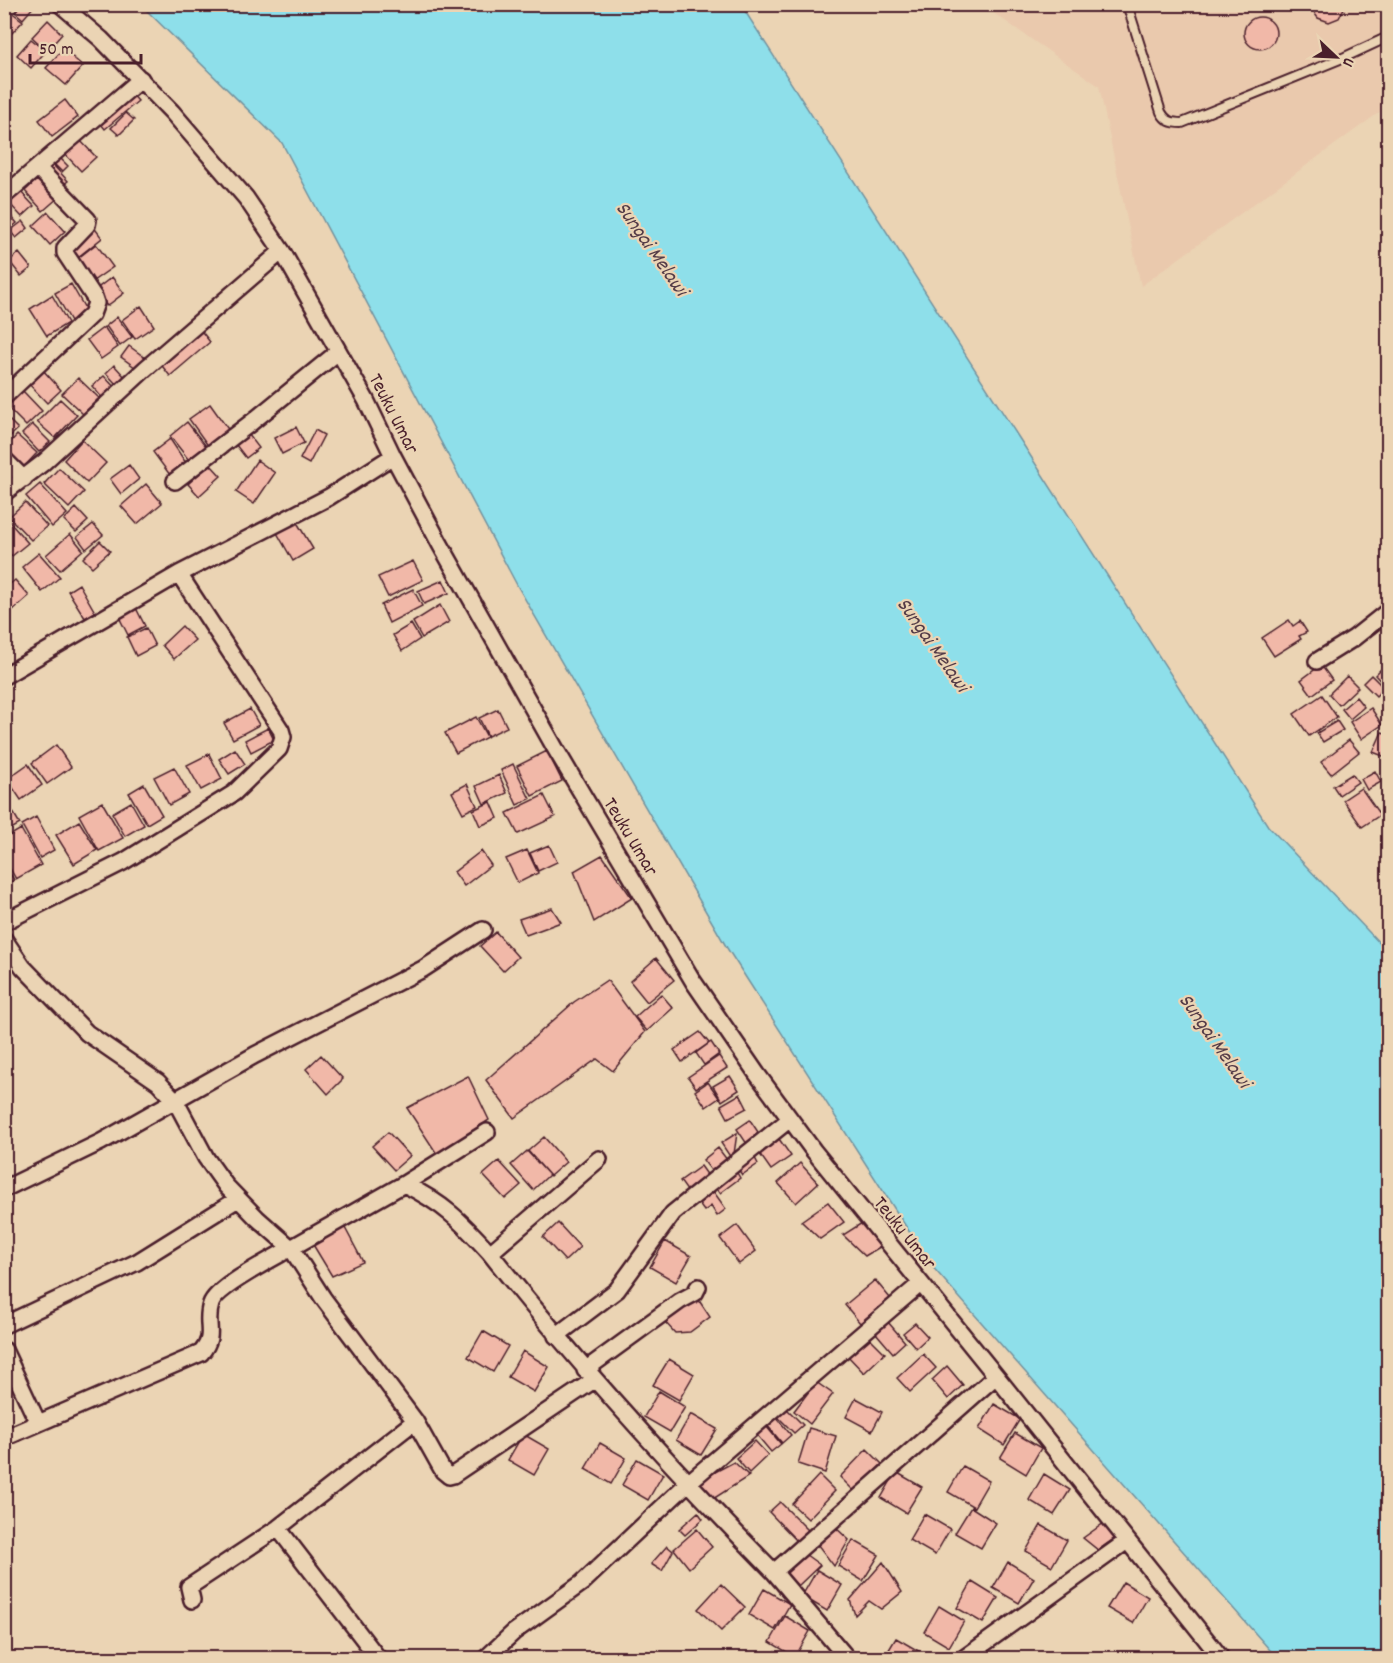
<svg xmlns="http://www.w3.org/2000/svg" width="1393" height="1663" font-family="Dekko,sans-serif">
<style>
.built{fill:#eac9ad}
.water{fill:#8edfea;stroke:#73929e;stroke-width:1.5}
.building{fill:#f1b8a8;stroke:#4a1f2b;stroke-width:1.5}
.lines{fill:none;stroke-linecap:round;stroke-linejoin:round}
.service-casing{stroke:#4a1f2b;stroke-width:12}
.minor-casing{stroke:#4a1f2b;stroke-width:20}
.service{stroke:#ebd4b4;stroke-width:8}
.minor{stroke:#ebd4b4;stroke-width:15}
.labels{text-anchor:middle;stroke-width:4.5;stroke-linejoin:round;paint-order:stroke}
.street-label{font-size:20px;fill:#4a1f2b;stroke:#ebd4b4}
.water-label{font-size:21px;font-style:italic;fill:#543c48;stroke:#ebd4b4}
</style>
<rect width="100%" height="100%" fill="#ebd4b4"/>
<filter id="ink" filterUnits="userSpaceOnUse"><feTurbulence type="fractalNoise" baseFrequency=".0167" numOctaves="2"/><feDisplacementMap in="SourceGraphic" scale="12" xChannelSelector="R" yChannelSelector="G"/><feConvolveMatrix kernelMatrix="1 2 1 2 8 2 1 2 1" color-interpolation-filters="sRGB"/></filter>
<g filter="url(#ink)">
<path class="built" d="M982,5H1388V106L1141,286L1099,86Z"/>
<path class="water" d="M141,5H741L1268,826L1388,952V1658H1277L930,1264L727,948L518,587L282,143Z"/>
<path class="building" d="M21,4L35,5L23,19L15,12Z
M1168,4H1191L1179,9Z
M1313,4H1344V8L1339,18L1329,22L1318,18L1315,14Z
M6,8L23,21L12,33L4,27Z
M1244 33a16 16 0 1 1 32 0a16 16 0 1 1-32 0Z
M48,20L62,34L47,51L32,37Z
M31,39L46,51L31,68L17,55Z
M63,49L83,66L66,85L46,68Z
M129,91L138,101L105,129L97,119Z
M65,100L78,117L52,137L39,120Z
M126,113L134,120L119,135L111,128Z
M78,138L96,157L81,171L63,152Z
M60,158L68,166L62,172L53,163Z
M53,165L68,181L59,188L45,172Z
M40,177L59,197L43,211L25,191Z
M20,191L34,206L22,217L8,202Z
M48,212L65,231L50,245L33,226Z
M11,216L17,223L4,234V221Z
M23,221L28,228L16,238L10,231Z
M93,226L102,238L78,257L69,245Z
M96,244L113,267L93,281L77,259Z
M19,253L31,268L21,276L9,261Z
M112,277L124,293L107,306L95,290Z
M71,284L87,312L71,321L55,293Z
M52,295L68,323L47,336L30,309Z
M141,306L154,326L135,339L122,320Z
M117,317L132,337L120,346L106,326Z
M104,327L118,347L101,359L87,340Z
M199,328L210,342L170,376L159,362Z
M129,346L147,359L139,370L121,357Z
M114,365L125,377L117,385L106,373Z
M42,369L61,390L47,403L28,383Z
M104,376L116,389L104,400L92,386Z
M78,378L99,398L83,414L62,394Z
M22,390L42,411L26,426L6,406Z
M60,399L77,415L55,438L37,422Z
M210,404L230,432L209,447L189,419Z
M4,415L18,429L4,442Z
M187,422L209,450L192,464L170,436Z
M32,424L50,442L39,452L22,434Z
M296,427L304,443L282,454L274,438Z
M245,430L259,448L246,458L232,440Z
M315,430L324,435L309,464L300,459Z
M17,435L37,453L20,471L4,457V449Z
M170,439L186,463L170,475L153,452Z
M82,440L106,463L87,483L64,460Z
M257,460L275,473L254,504L236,492Z
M4,464L15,475L4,484Z
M210,464L221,476L199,496L188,484Z
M129,465L139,479L121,494L110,479Z
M59,468L84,492L69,508L44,484Z
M40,484L67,514L52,527L26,496Z
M146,484L162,503L137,524L121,506Z
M25,502L47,526L31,540L9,517Z
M76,508L88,521L76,532L64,520Z
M4,516L28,543L12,556L4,547Z
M295,519L313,549L293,561L276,531Z
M93,524L103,535L86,549L77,537Z
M70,534L83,550L60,570L46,555Z
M100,541L110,551L92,567L83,558Z
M39,553L60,577L42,592L22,567Z
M413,561L423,580L388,597L378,577Z
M15,580L29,596L13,610L4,600V589Z
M443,580L449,593L424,604L418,591Z
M79,584L95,612L85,618L68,591Z
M413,589L422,606L389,623L381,605Z
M134,604L145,626L128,635L117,613Z
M440,605L449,622L422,638L413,622Z
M1289,620L1293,626L1300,621L1307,632L1299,636L1301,639L1274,656L1262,638Z
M411,624L420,639L402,651L393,635Z
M182,626L195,640L174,659L162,645Z
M146,628L155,646L136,656L127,637Z
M1388,662V689L1375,675Z
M1321,665L1332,680L1312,695L1301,680Z
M1371,675L1384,688L1376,696L1363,683Z
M1347,676L1358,687L1339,705L1329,694Z
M1322,695L1337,717L1309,736L1294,714Z
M1356,697L1364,707L1350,719L1342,709Z
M1371,708L1382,725L1361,739L1350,722Z
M250,709L259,725L233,739L224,723Z
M498,709L507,727L488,736L479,718Z
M476,717L487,737L456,753L445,733Z
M1337,721L1343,730L1323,742L1317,733Z
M268,728L274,740L251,752L245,740Z
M1382,732L1388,734V758L1373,752Z
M1349,740L1359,752L1331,774L1321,762Z
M56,745L71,767L47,784L32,763Z
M235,749L245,764L229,774L219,759Z
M547,751L562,781L532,796L517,766Z
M209,754L222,779L201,790L187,765Z
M28,764L42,785L21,800L7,779Z
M513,764L530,799L517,805L501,770Z
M174,767L189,794L169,805L154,777Z
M1375,771L1381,782L1367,790L1361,779Z
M1352,774L1358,782L1339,795L1333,786Z
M499,775L507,793L484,804L476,786Z
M144,784L162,815L147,824L129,793Z
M467,784L477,806L463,813L452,792Z
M1361,788L1380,815L1362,827L1343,800Z
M544,795L555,817L518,834L507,813Z
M102,802L123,838L99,851L79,815Z
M131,802L144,825L125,836L112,813Z
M491,802L498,818L480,826L473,810Z
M10,807L20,824L4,833V810Z
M36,817L54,850L40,858L22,825Z
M79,821L97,850L74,864L56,835Z
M21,829L41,865L16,879L4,858V839Z
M549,845L557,862L538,871L530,853Z
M527,850L538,873L518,883L506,859Z
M481,851L491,865L464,886L454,872Z
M602,855L632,898L594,922L574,871Z
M4,864L14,880L4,885Z
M552,908L561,922L526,935L519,919Z
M496,932L518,957L503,971L480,946Z
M656,958L674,980L647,1002L630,981Z
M607,980L645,1032L613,1071L597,1059L514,1118L486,1080L574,1002Z
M661,994L673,1008L647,1031L635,1017Z
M700,1032L709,1043L682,1062L674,1050Z
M711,1042L719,1054L704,1065L696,1053Z
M321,1055L343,1079L328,1094L306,1069Z
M719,1056L727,1068L696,1088L688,1077Z
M468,1076L489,1120L437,1154L407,1108Z
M730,1076L739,1090L722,1101L713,1086Z
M708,1082L719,1098L706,1107L695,1091Z
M740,1094L747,1108L728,1118L721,1105Z
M750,1120L760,1135L747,1144L737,1129Z
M388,1132L410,1156L394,1170L372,1146Z
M737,1133L733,1161L721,1143Z
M544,1137L566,1162L550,1176L528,1151Z
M779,1139L791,1156L771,1170L759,1153Z
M718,1148L731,1165L716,1177L703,1160Z
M527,1151L549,1175L533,1190L511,1165Z
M755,1158L758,1164L742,1175L738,1169Z
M499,1161L521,1185L505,1199L483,1175Z
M800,1163L818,1183L796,1203L778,1183Z
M701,1166L711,1180L690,1195L680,1181Z
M736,1171L740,1178L720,1193L716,1187Z
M711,1188L726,1209L717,1216L711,1206L704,1211L695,1199Z
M828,1202L844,1222L820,1239L801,1221Z
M558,1223L580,1247L565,1261L543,1237Z
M862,1223L883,1245L865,1256L843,1235Z
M737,1225L756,1251L739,1264L720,1238Z
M344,1226L363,1262L332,1276L312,1243Z
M665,1241L691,1256L676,1282L650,1267Z
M875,1280L890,1298L860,1323L845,1305Z
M698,1299L710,1317L690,1332L675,1333L664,1321Z
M888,1322L905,1342L893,1353L876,1333Z
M915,1323L928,1337L916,1348L903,1333Z
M483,1331L508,1346L493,1372L468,1357Z
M866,1334L885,1353L864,1373L846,1354Z
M523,1351L549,1367L534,1392L508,1377Z
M923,1354L936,1368L910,1392L897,1378Z
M669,1359L694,1374L679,1400L653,1385Z
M947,1366L963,1385L948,1399L932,1380Z
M816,1382L833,1394L810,1424L794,1411Z
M659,1391L685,1407L670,1432L644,1417Z
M856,1398L882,1412L872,1431L846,1417Z
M994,1404L1020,1419L1004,1445L979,1429Z
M787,1409L803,1425L794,1433L778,1417Z
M691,1414L717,1429L701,1455L676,1440Z
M776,1417L791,1435L782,1443L767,1425Z
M766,1426L781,1444L771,1452L756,1434Z
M809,1428L836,1436L825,1473L798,1464Z
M1015,1433L1041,1448L1026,1474L1000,1458Z
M523,1434L549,1449L534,1475L508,1460Z
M755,1441L768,1455L749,1473L736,1458Z
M600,1443L626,1458L611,1484L585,1469Z
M867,1449L882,1464L855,1492L840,1477Z
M637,1459L663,1474L648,1500L622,1485Z
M734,1462L749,1476L713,1499L698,1481Z
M963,1466L989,1481L974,1507L948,1492Z
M896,1472L922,1487L906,1513L881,1498Z
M1044,1474L1070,1490L1054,1515L1029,1500Z
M819,1475L835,1491L808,1519L792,1504Z
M780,1502L808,1530L797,1541L769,1512Z
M971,1507L996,1523L981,1548L955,1533Z
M698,1512L703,1519L685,1535L679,1529Z
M924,1514L950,1529L935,1555L909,1540Z
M1104,1523L1115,1538L1098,1550L1083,1538Z
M1041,1525L1067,1540L1052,1566L1026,1551Z
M834,1526L849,1540L834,1566L814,1540Z
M697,1529L712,1547L689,1568L674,1549Z
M853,1540L879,1555L863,1581L838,1566Z
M667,1546L673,1551L662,1571L651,1564Z
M802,1552L820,1565L798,1586L782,1570Z
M883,1562L902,1592L881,1609L869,1601L855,1615L850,1600Z
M1008,1562L1034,1578L1019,1603L993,1588Z
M817,1570L842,1585L827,1611L802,1596Z
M972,1582L998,1598L983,1623L957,1608Z
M1123,1582L1148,1597L1133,1623L1107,1608Z
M721,1584L745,1607L721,1631L698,1609Z
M764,1589L790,1604L775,1630L749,1615Z
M939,1606L964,1621L949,1647L924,1632Z
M785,1616L810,1631L795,1657L770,1642Z
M896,1638L922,1653L918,1658H884Z
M775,1651L779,1658H768Z"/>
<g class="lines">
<g class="service-casing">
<path id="service" d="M1127,4L1161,112C1166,121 1171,123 1182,123L1345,57L1388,37"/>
</g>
<g class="minor-casing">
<path id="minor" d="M60,4L101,39L172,112L246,198L282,251L366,400L393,456L440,544L555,748L693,981L757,1074L813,1150L996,1376L1221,1658
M4,196L141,79
M4,397L92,314L96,303L94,297L65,253V248L87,225L88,220L38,168
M4,459L24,479
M175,481L252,422L338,352
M4,493L43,463L145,369L282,251
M1317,661L1354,638L1388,611
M4,676L179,574L329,497L393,456
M4,922L123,862L234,793L279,749L283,737L281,730L179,574
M4,939L23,967L87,1033L158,1082L175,1100L206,1158L226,1186L257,1218L291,1248L404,1184L487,1132
M599,1159L490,1253C579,1366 673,1469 774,1572L996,1376
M404,1184C443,1203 461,1221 490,1253
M4,1189L101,1142L255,1055L423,969L483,930
M4,1325L137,1262L238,1199
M556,1336L617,1290L673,1213L790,1119
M4,1350L38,1423
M585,1370L680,1301L695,1293L698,1287
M4,1438L201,1353C217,1335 204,1324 211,1304C216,1287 274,1258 291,1248L323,1298L415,1421
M278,1528L378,1658
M774,1572L847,1658
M192,1600L189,1587L278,1528L415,1421L443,1471L449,1476L453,1475L594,1380
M486,1658L514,1632L582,1583L687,1484L920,1284
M964,1658L1127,1541"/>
</g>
<use href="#service" class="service"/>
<use href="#minor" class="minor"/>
</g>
</g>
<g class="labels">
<g class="street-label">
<text transform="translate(395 413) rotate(63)" y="7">Teuku Umar</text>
<text transform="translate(632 836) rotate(59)" y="7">Teuku Umar</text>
<text transform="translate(906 1232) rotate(51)" y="7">Teuku Umar</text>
</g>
<g class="water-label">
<text transform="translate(653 248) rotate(55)" y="7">Sungai Melawi</text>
<text transform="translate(934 644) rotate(55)" y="7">Sungai Melawi</text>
<text transform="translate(1216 1040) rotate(55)" y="7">Sungai Melawi</text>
</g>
</g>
<rect width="1393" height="1663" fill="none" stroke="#ebd4b4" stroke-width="24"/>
<rect x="12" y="12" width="1369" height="1639" fill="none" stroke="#4a1f2b" stroke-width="2" filter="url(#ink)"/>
<g transform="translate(1336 57) rotate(113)" stroke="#ebd4b4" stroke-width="4.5" paint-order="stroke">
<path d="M0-4.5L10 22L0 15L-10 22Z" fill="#4a1f2b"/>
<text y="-9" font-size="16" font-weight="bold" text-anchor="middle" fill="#4a1f2b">U</text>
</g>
<path d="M30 54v9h111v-9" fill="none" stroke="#4a1f2b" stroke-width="3"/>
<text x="39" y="54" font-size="18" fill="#4a1f2b" stroke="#ebd4b4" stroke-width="4.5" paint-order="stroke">50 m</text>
</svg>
